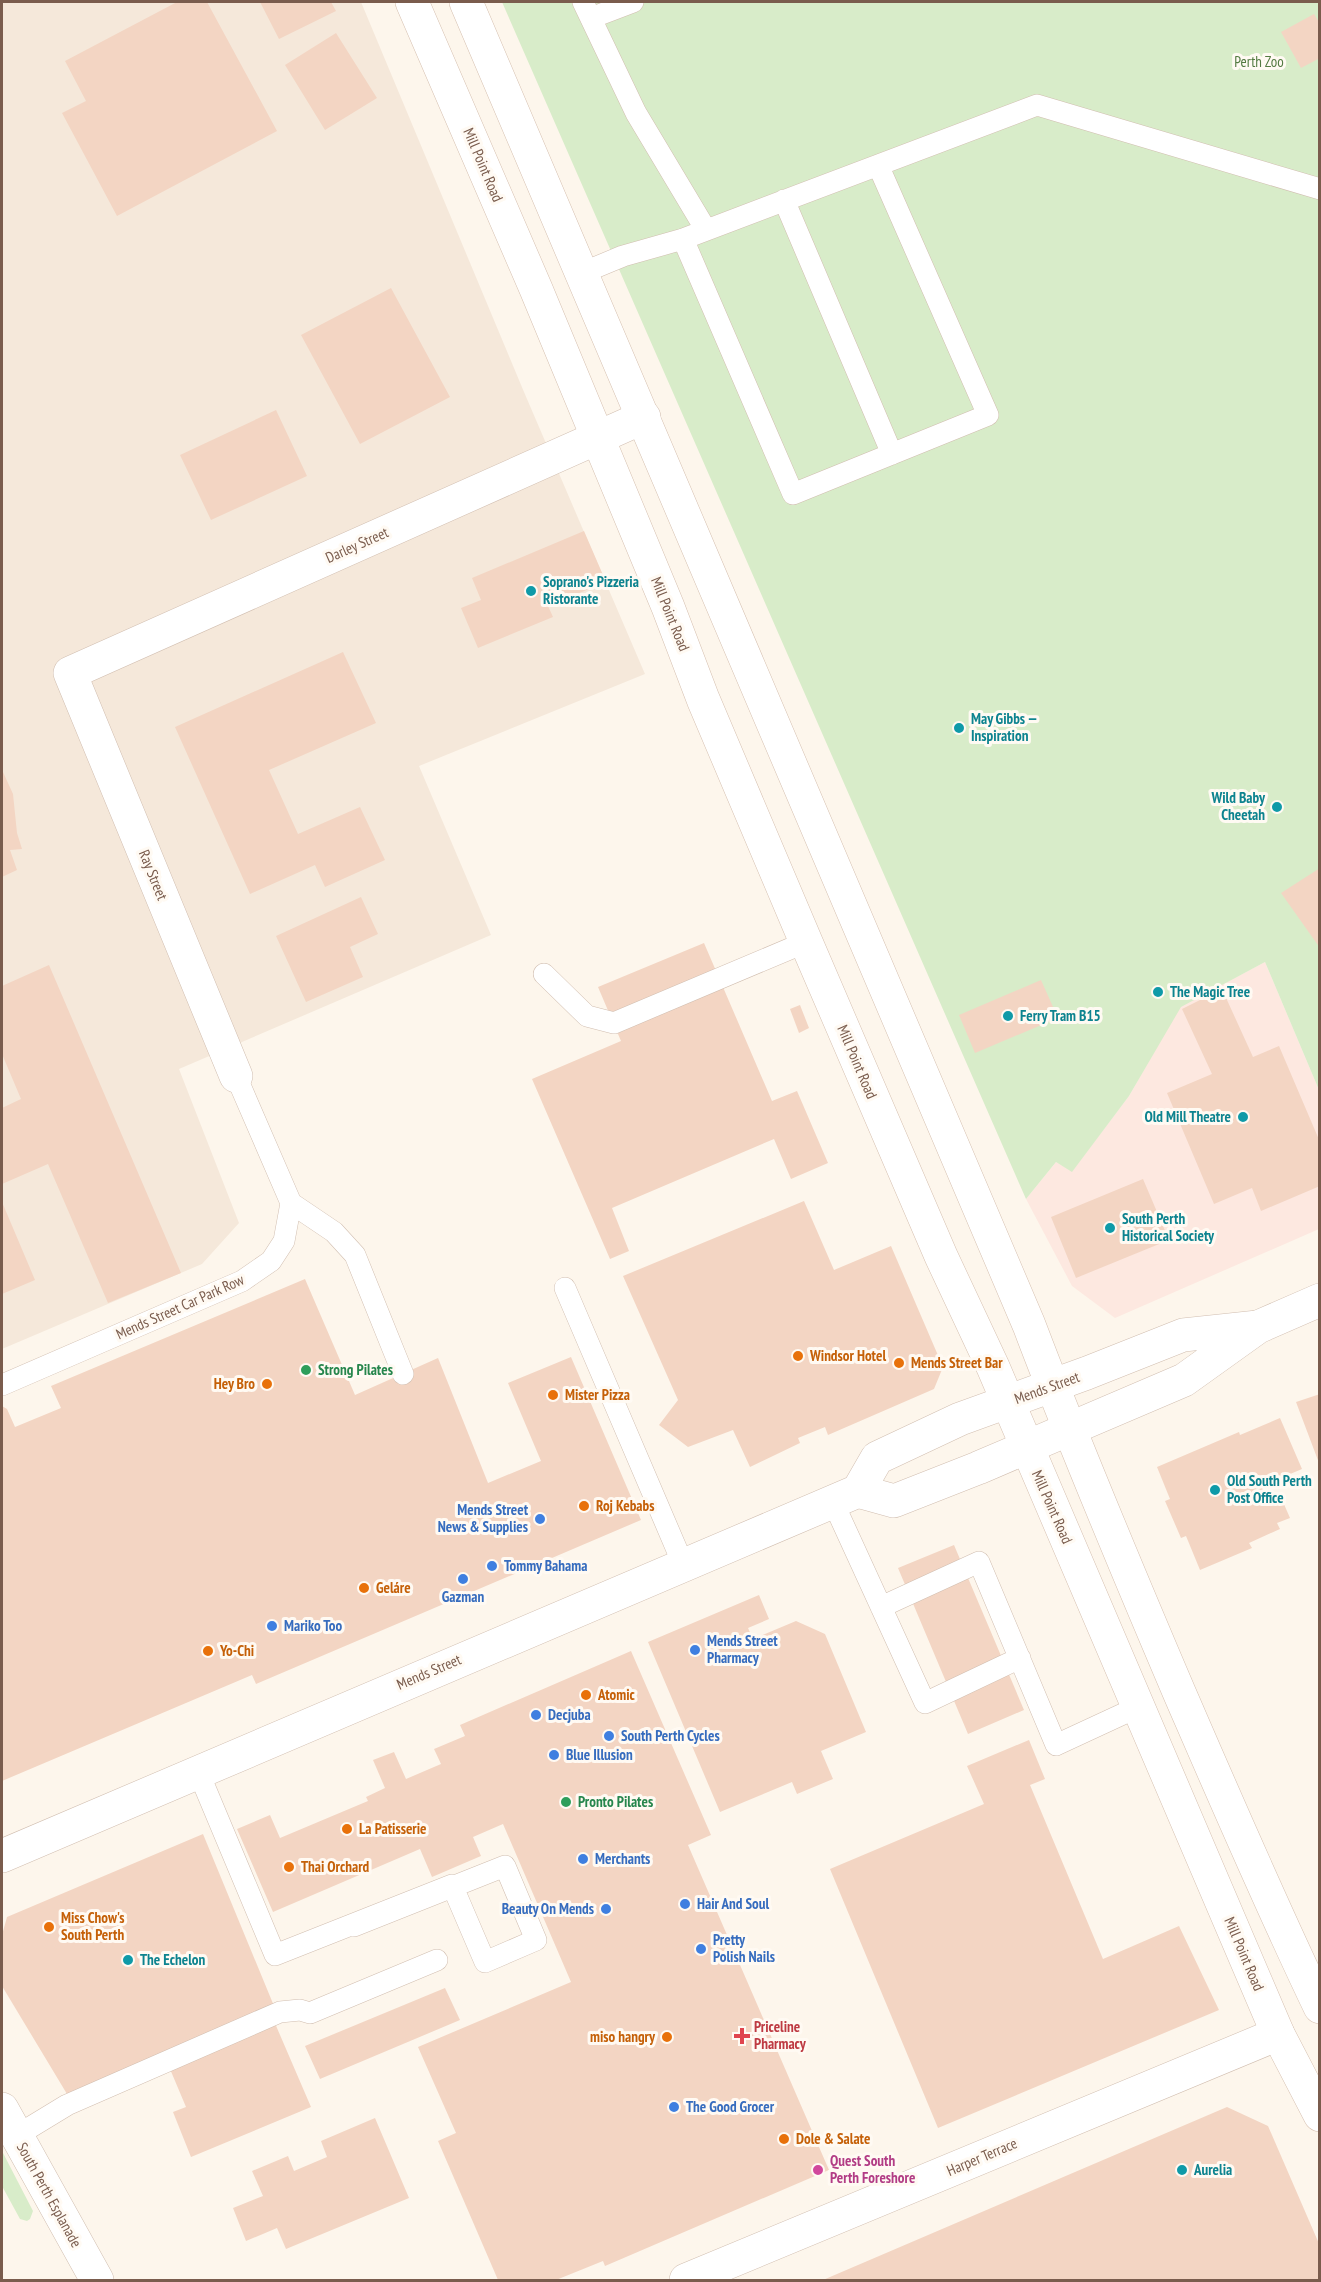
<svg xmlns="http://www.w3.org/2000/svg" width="1321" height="2282" font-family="'PT Sans Narrow',sans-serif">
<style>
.residential{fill:#f5e8da}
.commercial{fill:#fde8e0}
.green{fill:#d8ecc9}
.building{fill:#f3d5c3}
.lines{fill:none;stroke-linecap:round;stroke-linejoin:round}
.lane-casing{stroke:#d1beb0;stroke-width:22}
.street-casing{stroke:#d1beb0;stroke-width:34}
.secondary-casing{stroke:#d6c0b0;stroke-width:34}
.lane{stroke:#fff;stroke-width:21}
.street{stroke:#fff;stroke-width:33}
.secondary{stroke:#fff;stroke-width:33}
.culture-dot{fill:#0f9aa8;stroke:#fffaf3;stroke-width:2}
.food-dot{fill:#e8710a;stroke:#fffaf3;stroke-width:2}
.leisure-dot{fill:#2e9e5b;stroke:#fffaf3;stroke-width:2}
.shop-dot{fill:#3f7fe0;stroke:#fffaf3;stroke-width:2}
.health-dot{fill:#e0444e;stroke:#fffaf3;stroke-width:2}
.hotel-dot{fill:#d1479c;stroke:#fffaf3;stroke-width:2}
.labels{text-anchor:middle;stroke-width:6;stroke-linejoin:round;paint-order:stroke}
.park-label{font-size:15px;fill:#537a41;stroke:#fffaf3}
.street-label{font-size:15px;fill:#7a5c4d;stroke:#fffaf3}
.culture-label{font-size:15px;font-weight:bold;fill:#0d838f;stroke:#fffaf3;text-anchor:start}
.food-label{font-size:15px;font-weight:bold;fill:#c56008;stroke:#fffaf3;text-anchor:start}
.leisure-label{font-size:15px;font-weight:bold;fill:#27864d;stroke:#fffaf3;text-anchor:start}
.shop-label{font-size:15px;font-weight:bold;fill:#366cbe;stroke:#fffaf3;text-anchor:start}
.health-label{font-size:15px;font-weight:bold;fill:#be3a42;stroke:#fffaf3;text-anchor:start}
.hotel-label{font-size:15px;font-weight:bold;fill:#b23c85;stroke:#fffaf3;text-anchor:start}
</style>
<rect width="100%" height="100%" fill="#fdf6ec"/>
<path class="residential" d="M2,2H361L524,392L645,674L419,766L491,935L179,1069L239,1223L202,1264L2,1349Z"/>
<path class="commercial" d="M1265,962L1319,1090V1229L1115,1318L1072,1286L1026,1199L1056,1162L1072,1171L1129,1096L1180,1007Z"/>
<path class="green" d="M502,2H1319V1090L1265,962L1181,1007L1129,1096L1072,1172L1056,1162L1026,1199Z
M2,2151L33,2211L30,2219L27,2221L20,2219L2,2186Z"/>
<path class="building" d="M177,2H207L277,131L117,216L62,113L86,101L65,61Z
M260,2H331L336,11L279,39Z
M1314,14L1320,24V58L1301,68L1281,32Z
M336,33L377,98L325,130L285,65Z
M391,288L450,397L360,444L301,335Z
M276,410L307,476L211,520L180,455Z
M584,531L606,582L548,606L553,617L478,648L461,608L481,600L472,578Z
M343,652L376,723L269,770L298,834L360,807L385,860L325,887L315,865L250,894L175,727Z
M2,772H3L13,794L17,833L22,849L10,850L17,870L2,877Z
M1320,868V948L1281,893Z
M361,897L378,934L350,947L363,977L306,1002L276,936Z
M704,943L772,1101L797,1091L828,1163L791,1179L774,1139L612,1208L629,1251L610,1259L532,1079L621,1041L598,987Z
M49,965L181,1273L108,1303L48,1164L2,1184V1108L21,1099L2,1054V986Z
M1041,980L1058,1018L975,1053L959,1015Z
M1222,989L1253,1057L1279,1046L1320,1142V1186L1261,1211L1252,1188L1214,1204L1167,1093L1212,1074L1182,1009Z
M800,1005L809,1028L799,1033L790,1009Z
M1143,1179L1169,1240L1076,1278L1051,1217Z
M804,1201L834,1270L891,1246L943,1367L934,1389L828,1435L825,1427L798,1438L800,1443L750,1467L733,1430L688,1447L659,1425L678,1400L623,1276Z
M2,1202L35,1280L2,1294Z
M305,1279L355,1395L438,1358L488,1483L541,1461L508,1383L571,1357L641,1520L256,1684L252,1675L2,1781V1406L7,1409L15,1427L61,1408L51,1386Z
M1320,1394V1463H1319L1296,1402Z
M1280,1418L1302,1469L1262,1486L1267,1500L1280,1495L1290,1518L1277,1523L1280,1529L1249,1543L1252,1548L1200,1570L1186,1536L1181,1538L1165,1501L1170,1499L1157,1467L1239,1432L1240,1435Z
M954,1545L1024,1710L968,1734L898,1568Z
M759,1595L769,1619L748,1628L753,1639L796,1621L825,1634L866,1732L821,1751L833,1779L797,1794L792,1782L720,1812L648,1642Z
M631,1651L711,1835L688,1845L829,2170L605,2266L603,2261L556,2280H498L438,2141L456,2133L418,2047L571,1982L503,1824L473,1837L481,1856L432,1877L420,1849L273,1912L237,1829L270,1815L280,1838L368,1801L366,1797L385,1788L373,1760L394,1752L406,1779L441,1764L434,1749L465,1736L460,1725Z
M1029,1740L1045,1779L1030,1785L1103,1959L1179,1926L1219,2010L938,2128L830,1869L984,1804L967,1766Z
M203,1834L274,2006L67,2094L2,1986V1935L7,1917Z
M445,1988L460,2020L320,2079L305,2046Z
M274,2021L311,2107L191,2157L173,2112L186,2107L170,2069Z
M1227,2107L1268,2126L1320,2246V2280H823Z
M375,2118L409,2198L286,2249L277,2228L246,2241L233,2208L263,2196L252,2171L288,2156L294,2171L327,2157L321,2141Z"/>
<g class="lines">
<g class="lane-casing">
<path id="lane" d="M583,2L636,113L706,230
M591,18L633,2
M784,200L892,454
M683,239L793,494L988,415L878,165
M582,273L623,256L683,239L1037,105L1320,189
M544,974L587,1016L614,1023L806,942
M291,1203L334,1232L355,1255L403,1374
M565,1288L683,1564
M2,1385L242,1281L271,1261L284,1241L291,1203L236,1076
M833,1502L925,1703L1020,1658
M881,1607L979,1562L1056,1745L1138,1707
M198,1771L275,1955L452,1885L485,1962L536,1940L505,1866L354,1926
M16,2136L67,2105L280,2012L300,2010L310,2013L437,1960"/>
</g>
<g class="street-casing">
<path id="street" d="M236,1076L70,673L644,417
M858,1491L894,1501L978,1468L1184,1380L1258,1327L1320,1300
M2,1856L858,1491L877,1458L960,1419L1087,1373L1183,1335L1258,1327
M2,2109L97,2280
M686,2280L1278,2034"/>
</g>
<g class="secondary-casing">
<path id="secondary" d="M412,2L536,289L668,607L703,699L806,942L941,1256L993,1367L1278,2034L1320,2115
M466,2L1029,1325C1076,1449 1127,1570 1179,1692C1225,1798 1270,1903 1320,2007"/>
</g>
<use href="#lane" class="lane"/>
<use href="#street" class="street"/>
<use href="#secondary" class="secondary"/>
</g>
<g class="culture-dot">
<circle cx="531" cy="591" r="6"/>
<circle cx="959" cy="728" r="6"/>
<circle cx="1277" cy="807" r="6"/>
<circle cx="1158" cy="992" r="6"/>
<circle cx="1008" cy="1016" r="6"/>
<circle cx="1243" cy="1117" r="6"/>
<circle cx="1110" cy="1228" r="6"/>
<circle cx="1215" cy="1490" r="6"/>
<circle cx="128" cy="1960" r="6"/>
<circle cx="1182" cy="2170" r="6"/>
</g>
<g class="food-dot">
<circle cx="798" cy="1356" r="6"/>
<circle cx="899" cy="1363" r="6"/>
<circle cx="267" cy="1384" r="6"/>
<circle cx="553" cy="1395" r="6"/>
<circle cx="584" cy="1506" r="6"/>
<circle cx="364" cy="1588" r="6"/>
<circle cx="208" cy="1651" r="6"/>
<circle cx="586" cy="1695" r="6"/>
<circle cx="347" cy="1829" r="6"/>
<circle cx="289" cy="1867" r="6"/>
<circle cx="49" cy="1927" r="6"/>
<circle cx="667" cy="2037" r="6"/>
<circle cx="784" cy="2139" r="6"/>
</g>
<g class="leisure-dot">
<circle cx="306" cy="1370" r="6"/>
<circle cx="566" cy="1802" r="6"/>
</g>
<g class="shop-dot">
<circle cx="540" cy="1519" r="6"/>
<circle cx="492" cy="1566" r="6"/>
<circle cx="463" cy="1579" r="6"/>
<circle cx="272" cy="1626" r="6"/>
<circle cx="695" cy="1650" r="6"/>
<circle cx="536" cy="1715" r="6"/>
<circle cx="609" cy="1736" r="6"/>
<circle cx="554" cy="1755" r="6"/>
<circle cx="583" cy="1859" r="6"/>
<circle cx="685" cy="1904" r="6"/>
<circle cx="606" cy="1909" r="6"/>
<circle cx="701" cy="1949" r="6"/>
<circle cx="674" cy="2107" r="6"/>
</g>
<path class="health-dot" d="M739 2027h6v6h6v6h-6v6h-6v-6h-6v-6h6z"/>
<circle class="hotel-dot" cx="818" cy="2170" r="6"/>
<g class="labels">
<g class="park-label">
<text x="1259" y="67">Perth Zoo</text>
</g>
<g class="street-label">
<text transform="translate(483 165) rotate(67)" y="5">Mill Point Road</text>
<text transform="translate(357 545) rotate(-24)" y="5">Darley Street</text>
<text transform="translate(670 614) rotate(68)" y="5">Mill Point Road</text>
<text transform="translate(153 875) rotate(68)" y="5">Ray Street</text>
<text transform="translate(857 1062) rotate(67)" y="5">Mill Point Road</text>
<text transform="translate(180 1307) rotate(-24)" y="5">Mends Street Car Park Row</text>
<text transform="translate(1047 1388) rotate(-20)" y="5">Mends Street</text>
<text transform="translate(1052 1507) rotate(66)" y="5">Mill Point Road</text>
<text transform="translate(429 1672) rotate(-23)" y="5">Mends Street</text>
<text transform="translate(1244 1954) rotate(67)" y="5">Mill Point Road</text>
<text transform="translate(982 2157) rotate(-23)" y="5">Harper Terrace</text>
<text transform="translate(49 2195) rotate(61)" y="5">South Perth Esplanade</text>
</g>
<g class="culture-label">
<text x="543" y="587">Soprano's Pizzeria<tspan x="543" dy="17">Ristorante</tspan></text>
<text x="971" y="724">May Gibbs —<tspan x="971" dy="17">Inspiration</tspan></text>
<text x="1265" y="803" text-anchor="end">Wild Baby<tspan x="1265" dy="17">Cheetah</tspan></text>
<text x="1170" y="997">The Magic Tree</text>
<text x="1020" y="1021">Ferry Tram B15</text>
<text x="1231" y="1122" text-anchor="end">Old Mill Theatre</text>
<text x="1122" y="1224">South Perth<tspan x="1122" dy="17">Historical Society</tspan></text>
<text x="1227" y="1486">Old South Perth<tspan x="1227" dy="17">Post Office</tspan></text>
<text x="140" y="1965">The Echelon</text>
<text x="1194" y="2175">Aurelia</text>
</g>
<g class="food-label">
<text x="810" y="1361">Windsor Hotel</text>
<text x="911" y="1368">Mends Street Bar</text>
<text x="255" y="1389" text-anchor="end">Hey Bro</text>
<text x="565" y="1400">Mister Pizza</text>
<text x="596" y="1511">Roj Kebabs</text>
<text x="376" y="1593">Geláre</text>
<text x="220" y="1656">Yo-Chi</text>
<text x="598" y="1700">Atomic</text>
<text x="359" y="1834">La Patisserie</text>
<text x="301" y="1872">Thai Orchard</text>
<text x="61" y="1923">Miss Chow's<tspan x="61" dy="17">South Perth</tspan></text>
<text x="655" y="2042" text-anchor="end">miso hangry</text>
<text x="796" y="2144">Dole &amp; Salate</text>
</g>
<g class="leisure-label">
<text x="318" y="1375">Strong Pilates</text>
<text x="578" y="1807">Pronto Pilates</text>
</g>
<g class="shop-label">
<text x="528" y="1515" text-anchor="end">Mends Street<tspan x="528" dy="17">News &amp; Supplies</tspan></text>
<text x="504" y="1571">Tommy Bahama</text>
<text x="463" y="1602" text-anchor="middle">Gazman</text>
<text x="284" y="1631">Mariko Too</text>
<text x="707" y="1646">Mends Street<tspan x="707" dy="17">Pharmacy</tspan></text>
<text x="548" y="1720">Decjuba</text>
<text x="621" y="1741">South Perth Cycles</text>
<text x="566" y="1760">Blue Illusion</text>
<text x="595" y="1864">Merchants</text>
<text x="697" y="1909">Hair And Soul</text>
<text x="594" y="1914" text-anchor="end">Beauty On Mends</text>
<text x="713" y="1945">Pretty<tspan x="713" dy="17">Polish Nails</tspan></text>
<text x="686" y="2112">The Good Grocer</text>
</g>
<g class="health-label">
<text x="754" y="2032">Priceline<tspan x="754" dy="17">Pharmacy</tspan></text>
</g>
<g class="hotel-label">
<text x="830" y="2166">Quest South<tspan x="830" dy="17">Perth Foreshore</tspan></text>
</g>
</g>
<rect width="1321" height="2282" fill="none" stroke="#7a5c4d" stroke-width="6"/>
</svg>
